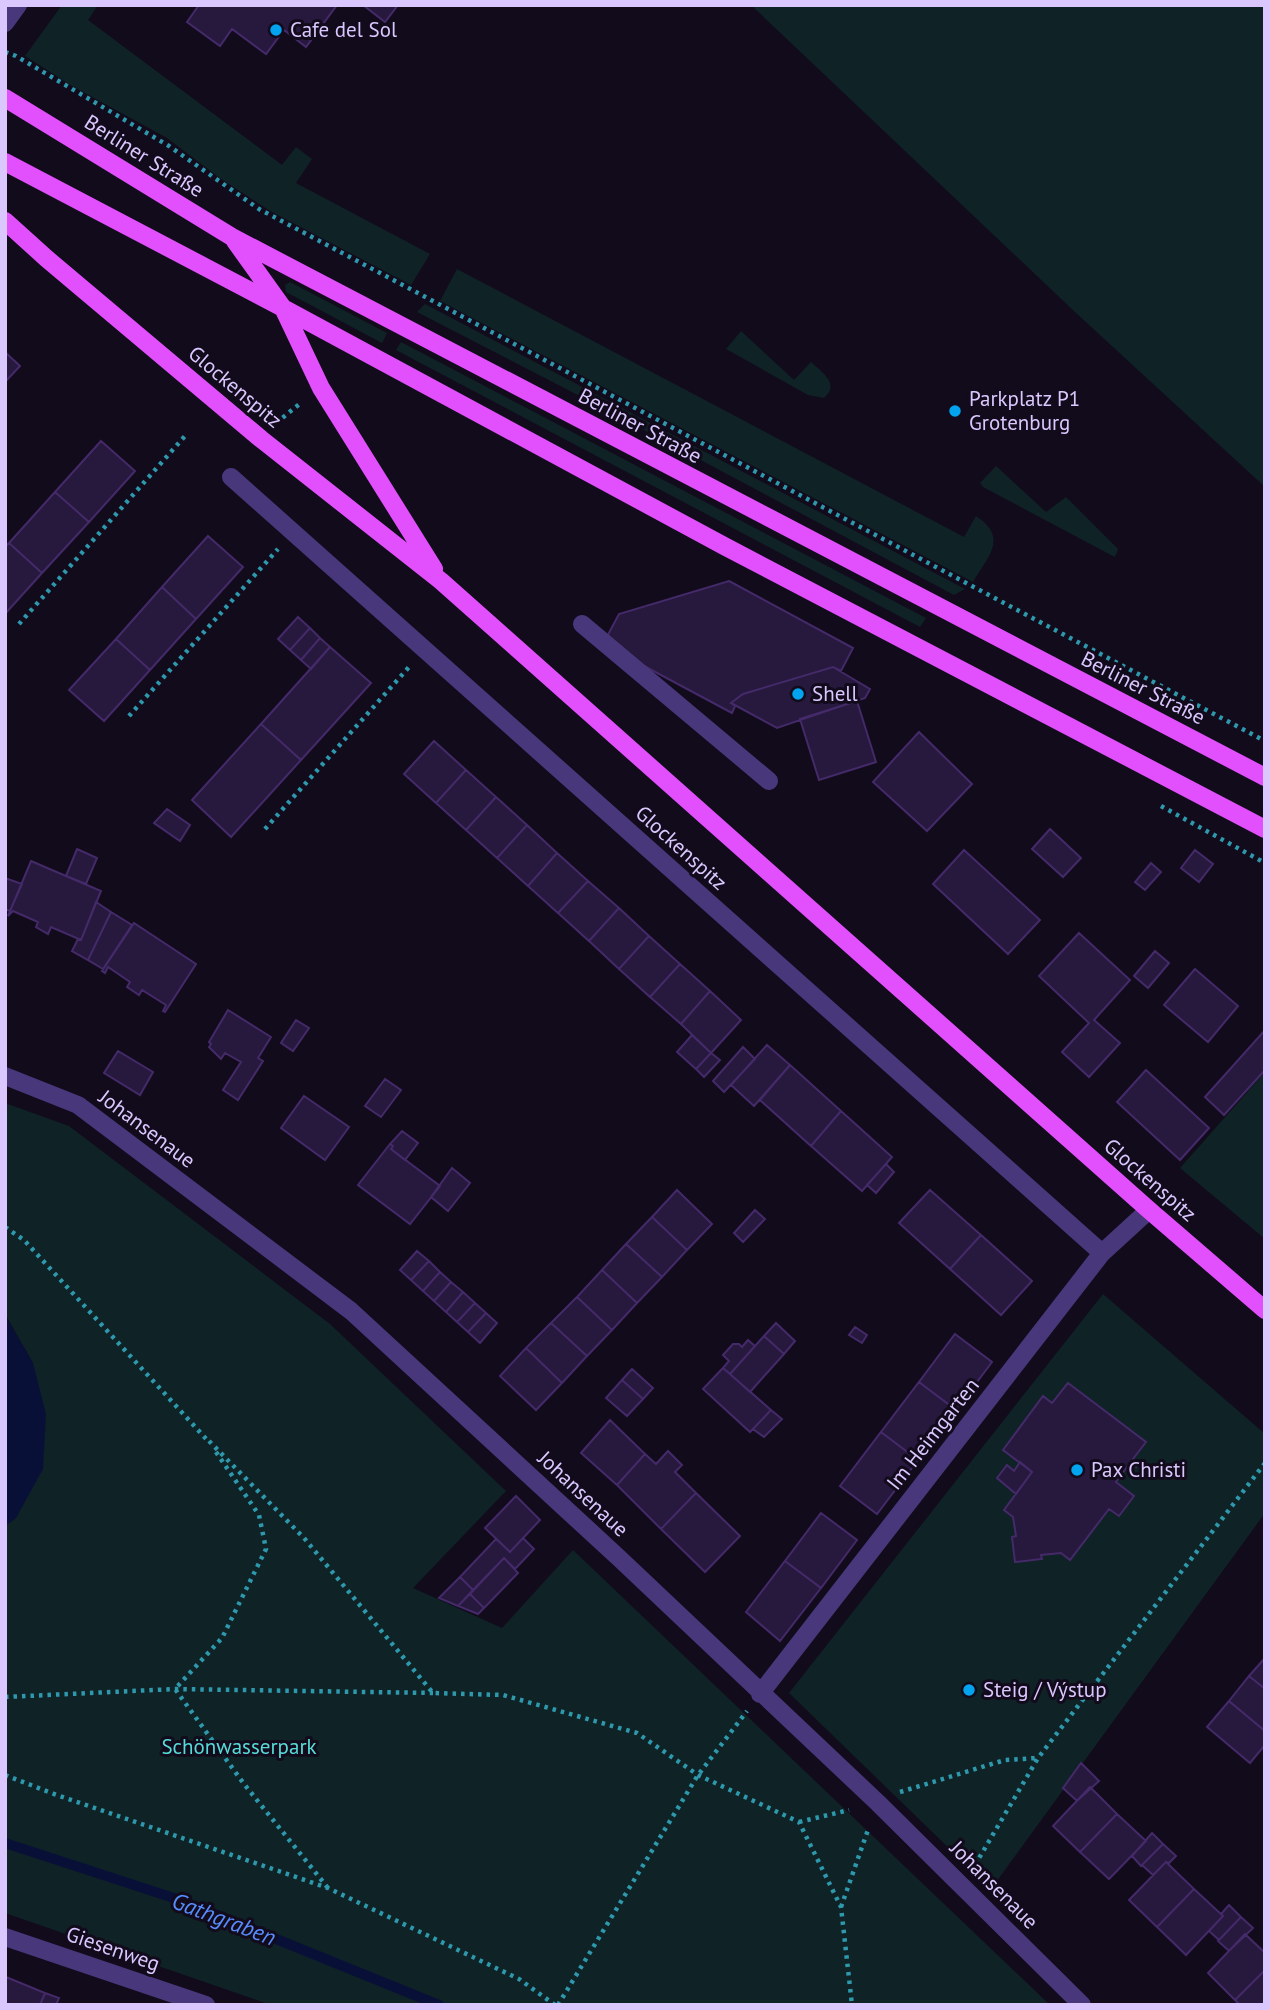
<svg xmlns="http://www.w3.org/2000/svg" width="1270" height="2010" font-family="'PT Sans',sans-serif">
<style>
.green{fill:#0f2226;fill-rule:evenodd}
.water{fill:#091038}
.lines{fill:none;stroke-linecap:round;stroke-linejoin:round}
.stream{stroke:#091038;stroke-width:10}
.building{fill:#27183d;stroke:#442a69;stroke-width:2}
.path{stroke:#2e98ac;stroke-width:4.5;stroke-dasharray:3.5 5;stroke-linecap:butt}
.minor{stroke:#48377b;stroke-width:18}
.major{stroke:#e250fd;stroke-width:18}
.poi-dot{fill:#03a4ef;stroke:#120b1c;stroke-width:2.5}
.labels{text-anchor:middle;stroke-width:6;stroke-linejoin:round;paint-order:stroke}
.poi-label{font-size:21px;fill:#dac7fe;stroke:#120b1c;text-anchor:start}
.street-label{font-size:21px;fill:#dac7fe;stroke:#120b1c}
.park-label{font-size:21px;fill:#56dcd8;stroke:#120b1c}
.water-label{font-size:23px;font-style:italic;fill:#578cfd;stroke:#120b1c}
</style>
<rect width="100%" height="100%" fill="#120b1c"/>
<path class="green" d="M62,5H98L88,20L282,165L296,147L312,159L296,183L430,254L411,285L270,211L221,179L167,138L72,86L25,56Z
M751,5H1265V487L1075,312Z
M457,269L964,537L976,516C1009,538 988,556 973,582L440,301Z
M290,282L387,333L382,343L286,292L285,285Z
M425,304L965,589L954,595L605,409L417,312Z
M741,331L794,380L811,362C823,373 840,384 824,398L808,395L726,349Z
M401,342L926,618L920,627L396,350Z
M996,466L1046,512L1066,497L1118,549L1115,557L1109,554L983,487L980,483Z
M1265,1072V1239L1180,1168Z
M5,1103L69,1126L330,1324L506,1491L413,1588L502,1628L573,1550L1050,2005H271L5,1913V1526L16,1518L33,1363L5,1314Z
M1103,1294L1265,1434V1513L991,1889L789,1693ZM1068,1383L1146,1442L1133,1459L1138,1463L1136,1467L1130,1463L1116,1482L1134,1496L1119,1516L1109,1509L1070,1560L1061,1553L1041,1555L1042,1558L1016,1536L1013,1517L1004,1510L1032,1472L1003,1449L1043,1396L1052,1403Z"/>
<path class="water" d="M5,1315L33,1363L46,1414L43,1469L16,1518L5,1526Z"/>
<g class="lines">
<path class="stream" d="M5,1843L180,1900L439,2005"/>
</g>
<path class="building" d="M199,5H337L306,47L284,30L266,54L232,29L220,46L187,22Z
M363,5H398L385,22Z
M5,352L20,366L5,382Z
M101,441L135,471L89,522L55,492Z
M55,492L89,522L42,573L9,543Z
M208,536L243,567L196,619L162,587Z
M9,543L42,573L5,614V547Z
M729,581L853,648L841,671L833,667L743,694L731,703L735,706L732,713L603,644L619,614Z
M162,587L196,619L150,670L116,639Z
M298,617L310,628L290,650L278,639Z
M310,628L320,638L301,660L290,650Z
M320,638L330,647L311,669L301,660Z
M116,639L150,670L104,721L69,690Z
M330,647L371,683L301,760L261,724Z
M833,667L870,689L865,698L777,728L731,703L743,694Z
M857,701L876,762L819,780L800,719Z
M261,724L301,760L231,837L192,800Z
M919,732L972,784L927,831L873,782Z
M434,741L466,770L436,803L404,774Z
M466,770L496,797L466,830L436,803Z
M496,797L527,825L497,858L466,830Z
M167,809L190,825L180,841L154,823Z
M527,825L557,853L528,886L497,858Z
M1050,829L1081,858L1063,877L1032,849Z
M77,849L97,858L86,884L66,876Z
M964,850L1040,920L1008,954L933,884Z
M1195,850L1213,864L1199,882L1181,868Z
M557,853L588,881L558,913L528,886Z
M31,861L101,891L81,940L51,927L48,934L36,927L38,922L13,911L8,916Z
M1151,863L1161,872L1145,890L1135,882Z
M5,878L22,884L10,911L5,909Z
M588,881L619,908L589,941L558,913Z
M96,902L111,912L88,960L72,951L78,939L81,940Z
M619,908L649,936L619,969L589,941Z
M111,912L132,925L103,969L88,960Z
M134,923L196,964L165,1012L163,1011L166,1005L142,990L139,995L127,987L130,982L108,967L105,973L102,971Z
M1079,933L1130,980L1094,1020L1120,1043L1089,1077L1062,1052L1089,1023L1039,976Z
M649,936L680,964L650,997L619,969Z
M1155,951L1169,963L1148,988L1134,976Z
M680,964L710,991L681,1024L650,997Z
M1195,969L1238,1006L1208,1042L1164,1005Z
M710,991L741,1020L711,1053L681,1024Z
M228,1010L271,1037L258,1058L263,1061L238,1100L223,1090L241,1062L225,1053L221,1059L209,1047L211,1044L209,1042Z
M296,1020L309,1028L293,1051L281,1043Z
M1265,1030V1070L1224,1115L1205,1097Z
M692,1035L711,1053L696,1069L677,1052Z
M767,1045L790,1065L754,1106L731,1085Z
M743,1047L755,1059L724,1092L713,1081Z
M118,1051L153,1072L140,1095L104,1073Z
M711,1053L720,1060L704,1077L696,1069Z
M790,1065L841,1111L811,1146L760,1100Z
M1146,1070L1209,1128L1180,1160L1117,1102Z
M385,1079L401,1090L381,1117L365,1106Z
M304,1096L349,1127L325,1160L281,1128Z
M841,1111L892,1157L862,1191L811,1146Z
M402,1131L418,1143L405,1160L391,1149L393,1146L390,1144Z
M390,1144L393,1146L391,1149L440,1186L410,1224L358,1185Z
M886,1164L894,1172L876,1193L867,1185Z
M452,1168L470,1183L448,1211L431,1197Z
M677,1190L712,1224L687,1250L652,1217Z
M930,1190L981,1235L950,1269L899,1223Z
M755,1210L765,1219L743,1242L734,1233Z
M652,1217L687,1250L662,1277L626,1244Z
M981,1235L1032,1281L1001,1315L950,1269Z
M626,1244L662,1277L637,1303L602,1270Z
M417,1251L429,1261L411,1280L400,1270Z
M429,1261L440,1272L423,1291L411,1280Z
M602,1270L637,1303L612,1330L577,1297Z
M440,1272L451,1282L434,1301L423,1291Z
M451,1282L463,1292L446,1312L434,1301Z
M463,1292L475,1303L457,1322L446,1312Z
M577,1297L612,1330L587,1356L551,1323Z
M475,1303L486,1313L468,1332L457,1322Z
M486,1313L497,1323L480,1343L468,1332Z
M551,1323L587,1356L562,1383L526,1348Z
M776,1323L795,1341L784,1354L764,1336Z
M855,1327L867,1335L862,1343L849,1335Z
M955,1334L992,1362L956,1410L919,1382Z
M764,1336L784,1354L750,1392L730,1374Z
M748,1340L755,1346L730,1374L723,1368L729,1361L723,1355L733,1344H739L742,1347Z
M526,1348L562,1383L536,1410L500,1376Z
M723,1368L771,1410L750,1432L703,1389Z
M632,1369L653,1388L643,1399L622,1380Z
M622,1380L643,1399L627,1416L606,1398Z
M919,1382L956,1410L918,1460L881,1432Z
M1068,1383L1146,1442L1133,1459L1138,1463L1136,1467L1130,1463L1116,1482L1134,1496L1119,1516L1109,1509L1070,1560L1061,1553L1041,1555L1042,1559L1015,1562L1012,1537L1016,1536L1013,1517L1004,1510L1032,1472L1003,1450L1043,1396L1052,1403Z
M771,1410L782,1419L764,1437L753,1429Z
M610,1420L645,1454L617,1485L581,1453Z
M881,1432L918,1460L877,1514L840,1486Z
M668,1451L682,1465L675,1472L696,1493L661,1529L617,1485L645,1454L656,1464Z
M1020,1462L1032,1472L1016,1494L997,1478L1007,1465L1014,1471Z
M696,1493L740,1536L705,1572L661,1529Z
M516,1496L540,1520L510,1552L485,1528Z
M821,1513L857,1540L821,1588L785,1561Z
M523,1538L534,1549L515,1569L504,1558L473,1590L460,1577L496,1539L510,1552Z
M504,1558L518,1573L484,1608L470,1594Z
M785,1561L821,1588L780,1641L746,1612Z
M460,1577L473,1590L458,1606L439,1598Z
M470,1594L484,1608L478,1614L458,1606Z
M1265,1658V1689L1249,1676Z
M1249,1676L1265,1689V1731L1229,1701Z
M1229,1701L1265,1731V1745L1250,1763L1207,1727Z
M1081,1763L1099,1781L1077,1801L1063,1788Z
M1090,1787L1117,1814L1080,1852L1053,1826Z
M1117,1814L1146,1841L1109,1879L1080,1852Z
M1152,1833L1163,1844L1141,1866L1132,1856Z
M1163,1844L1176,1856L1169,1863L1166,1862L1153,1875L1142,1865Z
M1166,1862L1194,1889L1157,1927L1129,1900Z
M1194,1889L1223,1916L1186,1955L1157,1927Z
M1229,1905L1241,1917L1219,1940L1209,1931L1223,1916L1221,1914Z
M1241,1917L1253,1928L1229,1951L1218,1941Z
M1245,1934L1265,1953V1970L1235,2000L1208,1973Z
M1265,1970V2005H1240L1235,2000Z
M6,1977L45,1993L40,2005H5Z
M45,1993L59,1998L56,2005H40Z"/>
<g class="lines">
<path class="path" d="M5,52L16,56L169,146L259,209L1265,741
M276,423L302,402
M19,624L185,436
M129,716L278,549
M1161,806L1265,863
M265,829L409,667
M5,1227L24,1240L209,1442
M209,1441L304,1538L433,1693L503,1695L637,1733L698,1775L799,1822L841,1907L852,2005
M216,1452L259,1515L266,1549L222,1638L175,1689L244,1784L328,1888
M5,1697L175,1689L433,1693
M5,1775L54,1794L328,1888L519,1979L555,2005
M900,1792L1005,1760L1037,1758
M799,1822L849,1810
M975,1865L1038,1758L1265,1463
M841,1907L869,1827
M558,2005L698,1775L747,1711"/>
<path class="minor" d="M5,23L18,5
M231,477L1102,1253
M582,624L769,781
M5,1076L78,1105L351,1311L619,1558L878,1803L1082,2005
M760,1694L1102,1253L1149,1210
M5,1937L206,2005"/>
<path class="major" d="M5,98L232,237L1265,777
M5,162L283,308L726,547L1265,829
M5,221L46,258L261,439L441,581L1149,1210L1265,1310
M235,241L283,308L321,388L434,569"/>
</g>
<g class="poi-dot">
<circle cx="276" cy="30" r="7"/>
<circle cx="955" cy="411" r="7"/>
<circle cx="798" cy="694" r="7"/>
<circle cx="1077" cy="1470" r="7"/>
<circle cx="969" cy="1690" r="7"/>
</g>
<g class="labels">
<g class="poi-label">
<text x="290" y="37">Cafe del Sol</text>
<text x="969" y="406">Parkplatz P1<tspan x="969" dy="24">Grotenburg</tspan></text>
<text x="812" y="701">Shell</text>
<text x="1091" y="1477">Pax Christi</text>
<text x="983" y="1697">Steig / Výstup</text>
</g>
<g class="street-label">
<text transform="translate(144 156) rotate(32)" y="7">Berliner Straße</text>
<text transform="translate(235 387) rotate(40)" y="7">Glockenspitz</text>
<text transform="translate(640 426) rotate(28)" y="7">Berliner Straße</text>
<text transform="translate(1143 688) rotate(27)" y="7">Berliner Straße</text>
<text transform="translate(681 848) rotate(42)" y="7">Glockenspitz</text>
<text transform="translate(147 1129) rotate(37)" y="7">Johansenaue</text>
<text transform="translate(1150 1180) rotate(41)" y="7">Glockenspitz</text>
<text transform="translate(933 1434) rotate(-52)" y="7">Im Heimgarten</text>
<text transform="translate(583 1494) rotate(43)" y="7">Johansenaue</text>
<text transform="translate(994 1885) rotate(45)" y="7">Johansenaue</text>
<text transform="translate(113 1949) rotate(19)" y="7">Giesenweg</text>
</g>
<g class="park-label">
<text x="239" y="1754">Schönwasserpark</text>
</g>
<g class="water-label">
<text transform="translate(224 1919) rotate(21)" y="8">Gathgraben</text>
</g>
</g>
<rect width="1270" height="2010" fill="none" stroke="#dac7fe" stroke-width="14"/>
</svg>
